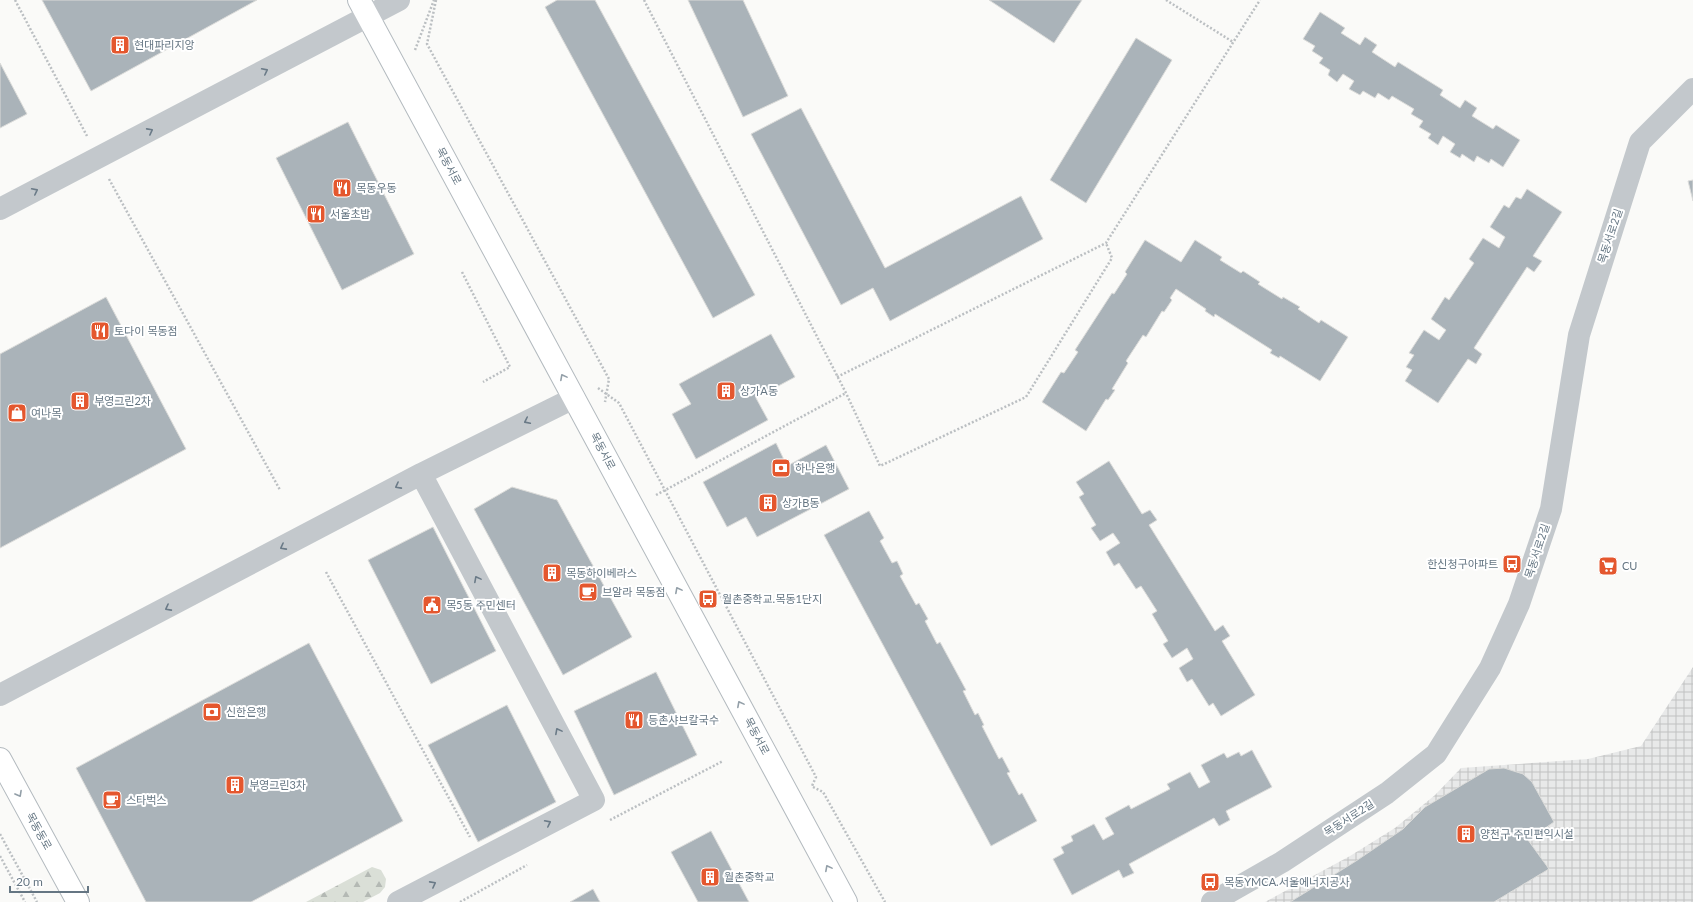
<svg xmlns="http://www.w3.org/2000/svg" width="1693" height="902" font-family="Lato,'Noto Sans KR',sans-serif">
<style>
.industrial{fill:url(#industrial-grid)}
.forest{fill:url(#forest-firs)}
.building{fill:#aab3b9;stroke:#dcdcda}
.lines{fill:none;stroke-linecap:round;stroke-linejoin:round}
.secondary-casing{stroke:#b3babf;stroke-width:24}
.path{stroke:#bbbfc2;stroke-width:2.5;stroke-dasharray:2 2;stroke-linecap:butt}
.tertiary{stroke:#c3c8cc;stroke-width:22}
.secondary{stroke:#fff;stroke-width:22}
.oneway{stroke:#6a7a87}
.oneway2{stroke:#939fa8}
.labels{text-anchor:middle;stroke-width:4;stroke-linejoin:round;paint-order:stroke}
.poi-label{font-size:11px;fill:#657683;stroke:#fff;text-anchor:start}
.street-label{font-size:11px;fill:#657683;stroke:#fff}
</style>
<defs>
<pattern id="industrial-grid" width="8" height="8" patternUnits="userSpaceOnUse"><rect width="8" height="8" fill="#e8e9e9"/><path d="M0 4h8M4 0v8" fill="none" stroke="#c0c1c2"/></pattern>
<pattern id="forest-firs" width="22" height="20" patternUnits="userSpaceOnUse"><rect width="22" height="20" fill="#dadfd7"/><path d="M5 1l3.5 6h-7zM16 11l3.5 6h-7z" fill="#b4b9b4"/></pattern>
</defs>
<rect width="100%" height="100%" fill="#fafaf8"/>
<path class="industrial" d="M1693,667V902H1265L1350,856L1395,828L1435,795L1461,768L1588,759L1641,746Z"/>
<path class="forest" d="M372,867L381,870L386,879L385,887L380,893L363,902H306Z"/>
<path class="building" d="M42,0H257L91,91Z
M557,0H595L755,295L713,318L545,7Z
M688,0H743L788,96L743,117Z
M989,0H1082L1054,43Z
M1320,12L1345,28L1341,33L1360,45L1365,37L1377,45L1372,52L1395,67L1398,62L1443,90L1440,95L1460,108L1465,100L1477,108L1472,116L1493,129L1496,125L1520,140L1503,167L1491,159L1489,163L1477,156L1474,162L1462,154L1460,158L1450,152L1455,144L1443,136L1438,145L1428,138L1431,134L1419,127L1423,121L1411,114L1414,109L1392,96L1389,100L1378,93L1375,98L1363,91L1360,95L1349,89L1354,81L1343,74L1337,82L1328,75L1330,70L1319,63L1323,58L1312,51L1315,46L1303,39Z
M1136,38L1172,60L1086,203L1050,180Z
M0,63L27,114L0,128Z
M801,108L885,268L1021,196L1043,239L890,321L873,288L841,305L751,134Z
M348,122L414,254L342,290L276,158Z
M1693,180V201L1688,181Z
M1527,189L1562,212L1533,256L1542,261L1534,272L1527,267L1474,348L1482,354L1476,364L1468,359L1438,403L1405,381L1412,370L1406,367L1414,355L1409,353L1424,330L1439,340L1446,330L1431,319L1445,297L1449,300L1474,263L1469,259L1483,238L1499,248L1505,237L1490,227L1504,205L1509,208L1516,197L1521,199Z
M1145,240L1181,262L1195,240L1222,257L1220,260L1241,273L1243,271L1260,282L1258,284L1282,299L1283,297L1300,307L1298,309L1319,323L1321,320L1348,337L1320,381L1280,356L1279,358L1270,353L1272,350L1215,314L1214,317L1205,311L1206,309L1176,289L1170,298L1172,300L1164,312L1162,311L1146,337L1143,335L1126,361L1128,363L1112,389L1115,390L1108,400L1106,399L1086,431L1042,402L1061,372L1064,373L1078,352L1075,350L1112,293L1114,294L1127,274L1125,272Z
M106,297L186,449L0,548V354Z
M771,334L795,377L756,398L768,420L696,459L672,414L691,404L679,384Z
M776,443L787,466L826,445L849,489L757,537L746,517L727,527L703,482Z
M1109,461L1142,514L1150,510L1157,520L1149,525L1215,631L1223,625L1230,636L1222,641L1255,695L1221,716L1213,703L1209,706L1192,679L1187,682L1179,668L1193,659L1187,648L1172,658L1163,644L1168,641L1152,614L1157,611L1141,586L1136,589L1119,563L1114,566L1106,552L1120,543L1113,533L1100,541L1091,528L1096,525L1079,497L1084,494L1076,482Z
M512,487L557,500L632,637L563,675L474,509Z
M869,511L884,538L880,541L892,563L897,561L903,574L900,576L916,605L919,603L928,619L925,621L937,644L940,642L966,690L963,691L975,715L978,713L984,725L982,726L999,759L1002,757L1010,772L1007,773L1019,795L1022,793L1037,821L991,846L824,535Z
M433,527L496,651L431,684L368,560Z
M309,643L403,821L251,902H146L76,768Z
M656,672L697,755L614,795L574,711Z
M507,705L556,802L478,842L428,745Z
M1252,750L1272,787L1226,811L1230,820L1219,826L1214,818L1129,864L1134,873L1123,878L1119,870L1072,895L1053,859L1064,853L1061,847L1073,841L1071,836L1094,824L1103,840L1114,834L1105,818L1129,805L1131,809L1170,789L1167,784L1190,772L1199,788L1210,782L1201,765L1224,753L1227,758L1239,752L1241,756Z
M1504,768L1523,774L1532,782L1554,822L1528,840L1549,869L1494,902H1290L1356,861L1403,829L1425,807L1489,769Z
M711,831L749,902H698L671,852Z
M593,889L600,902H570Z"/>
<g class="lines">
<g class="secondary-casing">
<path id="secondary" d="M359,0L846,902
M0,759L78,902"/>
</g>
<path class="path" d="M15,0L87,136
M436,0L427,44L609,379L605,402
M644,0L846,393L880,466L1026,397L1112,258L1106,243
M1166,0L1233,42
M415,50L434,0
M109,179L280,490
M462,272L510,367L483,382
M837,377L1106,243L1260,0
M598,388L619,403L816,777L812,786
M656,495L846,393
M326,572L470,837
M813,787L823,792L885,902
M610,820L723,761
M0,834L37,902
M0,856L25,902
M460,902L527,865"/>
<path class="tertiary" d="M0,209L399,0
M0,695L421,474L574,398
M398,902L594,800L421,474
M1212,902L1282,862L1387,793L1436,754L1490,668L1519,604L1551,509L1579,335L1640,142L1693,89"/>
<use href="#secondary" class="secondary"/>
</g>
<defs><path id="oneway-chevron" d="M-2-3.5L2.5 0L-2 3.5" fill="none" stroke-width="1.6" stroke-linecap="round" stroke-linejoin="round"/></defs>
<g class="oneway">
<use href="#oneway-chevron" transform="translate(265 71) rotate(-27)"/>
<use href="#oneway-chevron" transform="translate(150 131) rotate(-28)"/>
<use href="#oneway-chevron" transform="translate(35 191) rotate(-27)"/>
<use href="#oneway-chevron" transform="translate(527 421) rotate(154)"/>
<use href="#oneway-chevron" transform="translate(398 486) rotate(152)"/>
<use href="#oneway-chevron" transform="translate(283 547) rotate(152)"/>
<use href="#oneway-chevron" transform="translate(477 579) rotate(-118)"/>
<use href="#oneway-chevron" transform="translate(168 608) rotate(152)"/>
<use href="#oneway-chevron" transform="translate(558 731) rotate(-118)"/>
<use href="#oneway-chevron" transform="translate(548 823) rotate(-27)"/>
<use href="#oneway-chevron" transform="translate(433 884) rotate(-28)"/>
</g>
<g class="oneway2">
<use href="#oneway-chevron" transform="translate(563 377) rotate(-118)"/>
<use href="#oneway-chevron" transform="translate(678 590) rotate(-118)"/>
<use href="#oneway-chevron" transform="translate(740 704) rotate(-118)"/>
<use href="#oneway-chevron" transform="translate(19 794) rotate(61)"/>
<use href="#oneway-chevron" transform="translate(828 868) rotate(-118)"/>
</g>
<defs>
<g id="building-square" transform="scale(1)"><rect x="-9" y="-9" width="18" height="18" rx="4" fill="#e4572e" stroke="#fff"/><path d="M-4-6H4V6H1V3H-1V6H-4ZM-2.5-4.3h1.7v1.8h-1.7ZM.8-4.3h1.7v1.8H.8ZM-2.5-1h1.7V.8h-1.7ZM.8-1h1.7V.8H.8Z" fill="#fff"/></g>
<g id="restaurant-square" transform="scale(1)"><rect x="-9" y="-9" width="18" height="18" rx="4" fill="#e4572e" stroke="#fff"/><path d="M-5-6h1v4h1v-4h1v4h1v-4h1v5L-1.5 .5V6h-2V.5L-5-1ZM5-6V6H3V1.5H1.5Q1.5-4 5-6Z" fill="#fff"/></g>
<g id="shop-square" transform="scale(1)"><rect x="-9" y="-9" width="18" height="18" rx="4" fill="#e4572e" stroke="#fff"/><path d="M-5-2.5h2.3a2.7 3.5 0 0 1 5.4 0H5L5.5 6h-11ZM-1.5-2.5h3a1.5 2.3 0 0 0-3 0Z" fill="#fff"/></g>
<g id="bank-square" transform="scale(1)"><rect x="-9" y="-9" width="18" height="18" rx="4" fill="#e4572e" stroke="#fff"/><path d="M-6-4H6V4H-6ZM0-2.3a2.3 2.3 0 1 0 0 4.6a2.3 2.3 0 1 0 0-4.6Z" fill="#fff"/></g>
<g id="bus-square" transform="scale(1)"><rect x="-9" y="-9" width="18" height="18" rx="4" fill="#e4572e" stroke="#fff"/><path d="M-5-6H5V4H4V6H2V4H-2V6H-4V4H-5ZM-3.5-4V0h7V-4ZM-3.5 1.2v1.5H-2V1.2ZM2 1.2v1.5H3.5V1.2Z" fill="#fff"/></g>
<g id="supermarket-square" transform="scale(1)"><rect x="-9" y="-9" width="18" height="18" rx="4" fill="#e4572e" stroke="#fff"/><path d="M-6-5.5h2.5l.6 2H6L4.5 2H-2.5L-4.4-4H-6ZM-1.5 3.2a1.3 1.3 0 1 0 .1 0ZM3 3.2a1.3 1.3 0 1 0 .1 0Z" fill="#fff"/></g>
<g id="cafe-square" transform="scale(1)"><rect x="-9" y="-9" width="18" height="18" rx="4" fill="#e4572e" stroke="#fff"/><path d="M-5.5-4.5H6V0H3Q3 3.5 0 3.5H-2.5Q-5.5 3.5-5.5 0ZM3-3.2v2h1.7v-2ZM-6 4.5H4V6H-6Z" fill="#fff"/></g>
<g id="civic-square" transform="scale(1)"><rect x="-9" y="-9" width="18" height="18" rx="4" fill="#e4572e" stroke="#fff"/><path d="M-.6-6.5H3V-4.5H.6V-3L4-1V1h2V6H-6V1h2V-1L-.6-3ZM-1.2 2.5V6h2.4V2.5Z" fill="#fff"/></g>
</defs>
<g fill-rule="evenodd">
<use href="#building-square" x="120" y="45"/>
<use href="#restaurant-square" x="342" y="188"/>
<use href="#restaurant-square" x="316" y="214"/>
<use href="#restaurant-square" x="100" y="331"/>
<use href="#building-square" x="726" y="391"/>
<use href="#building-square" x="80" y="401"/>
<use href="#shop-square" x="17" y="413"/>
<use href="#bank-square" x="781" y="468"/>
<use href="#building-square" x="768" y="503"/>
<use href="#bus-square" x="1512" y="564"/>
<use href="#supermarket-square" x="1608" y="566"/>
<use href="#building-square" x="552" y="573"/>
<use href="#cafe-square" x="588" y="592"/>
<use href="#bus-square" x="708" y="599"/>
<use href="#civic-square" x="432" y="605"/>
<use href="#bank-square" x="212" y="712"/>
<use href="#restaurant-square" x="634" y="720"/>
<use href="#building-square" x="235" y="785"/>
<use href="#cafe-square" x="112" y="800"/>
<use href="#building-square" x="1466" y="834"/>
<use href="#building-square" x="710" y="877"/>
<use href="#bus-square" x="1210" y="882"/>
</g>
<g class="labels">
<g class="poi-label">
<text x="134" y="49">현대파리지앙</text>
<text x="356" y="192">목동우동</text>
<text x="330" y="218">서울초밥</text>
<text x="114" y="335">토다이 목동점</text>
<text x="740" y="395">상가A동</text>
<text x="94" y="405">부영그린2차</text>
<text x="31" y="417">여나목</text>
<text x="795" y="472">하나은행</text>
<text x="782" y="507">상가B동</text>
<text x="1498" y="568" text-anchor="end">한신청구아파트</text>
<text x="1622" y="570">CU</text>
<text x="566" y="577">목동하이베라스</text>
<text x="602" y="596">브알라 목동점</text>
<text x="722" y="603">월촌중학교.목동1단지</text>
<text x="446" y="609">목5동 주민센터</text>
<text x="226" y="716">신한은행</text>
<text x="648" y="724">등촌샤브칼국수</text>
<text x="249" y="789">부영그린3차</text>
<text x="126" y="804">스타벅스</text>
<text x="1480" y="838">양천구 주민편익시설</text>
<text x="724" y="881">월촌중학교</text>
<text x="1224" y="886">목동YMCA.서울에너지공사</text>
</g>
<g class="street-label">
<text transform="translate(449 166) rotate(62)" y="4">목동서로</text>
<text transform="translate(1610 236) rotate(-72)" y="4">목동서로2길</text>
<text transform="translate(603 451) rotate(62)" y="4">목동서로</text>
<text transform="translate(1537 551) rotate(-72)" y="4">목동서로2길</text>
<text transform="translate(757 736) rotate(62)" y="4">목동서로</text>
<text transform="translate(1349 818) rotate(-33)" y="4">목동서로2길</text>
<text transform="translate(39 831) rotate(61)" y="4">목동동로</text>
</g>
</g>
<path d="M10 886v6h78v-6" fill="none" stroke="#657683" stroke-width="2"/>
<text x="16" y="886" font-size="12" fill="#657683" stroke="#ffffff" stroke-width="3" paint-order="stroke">20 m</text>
</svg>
